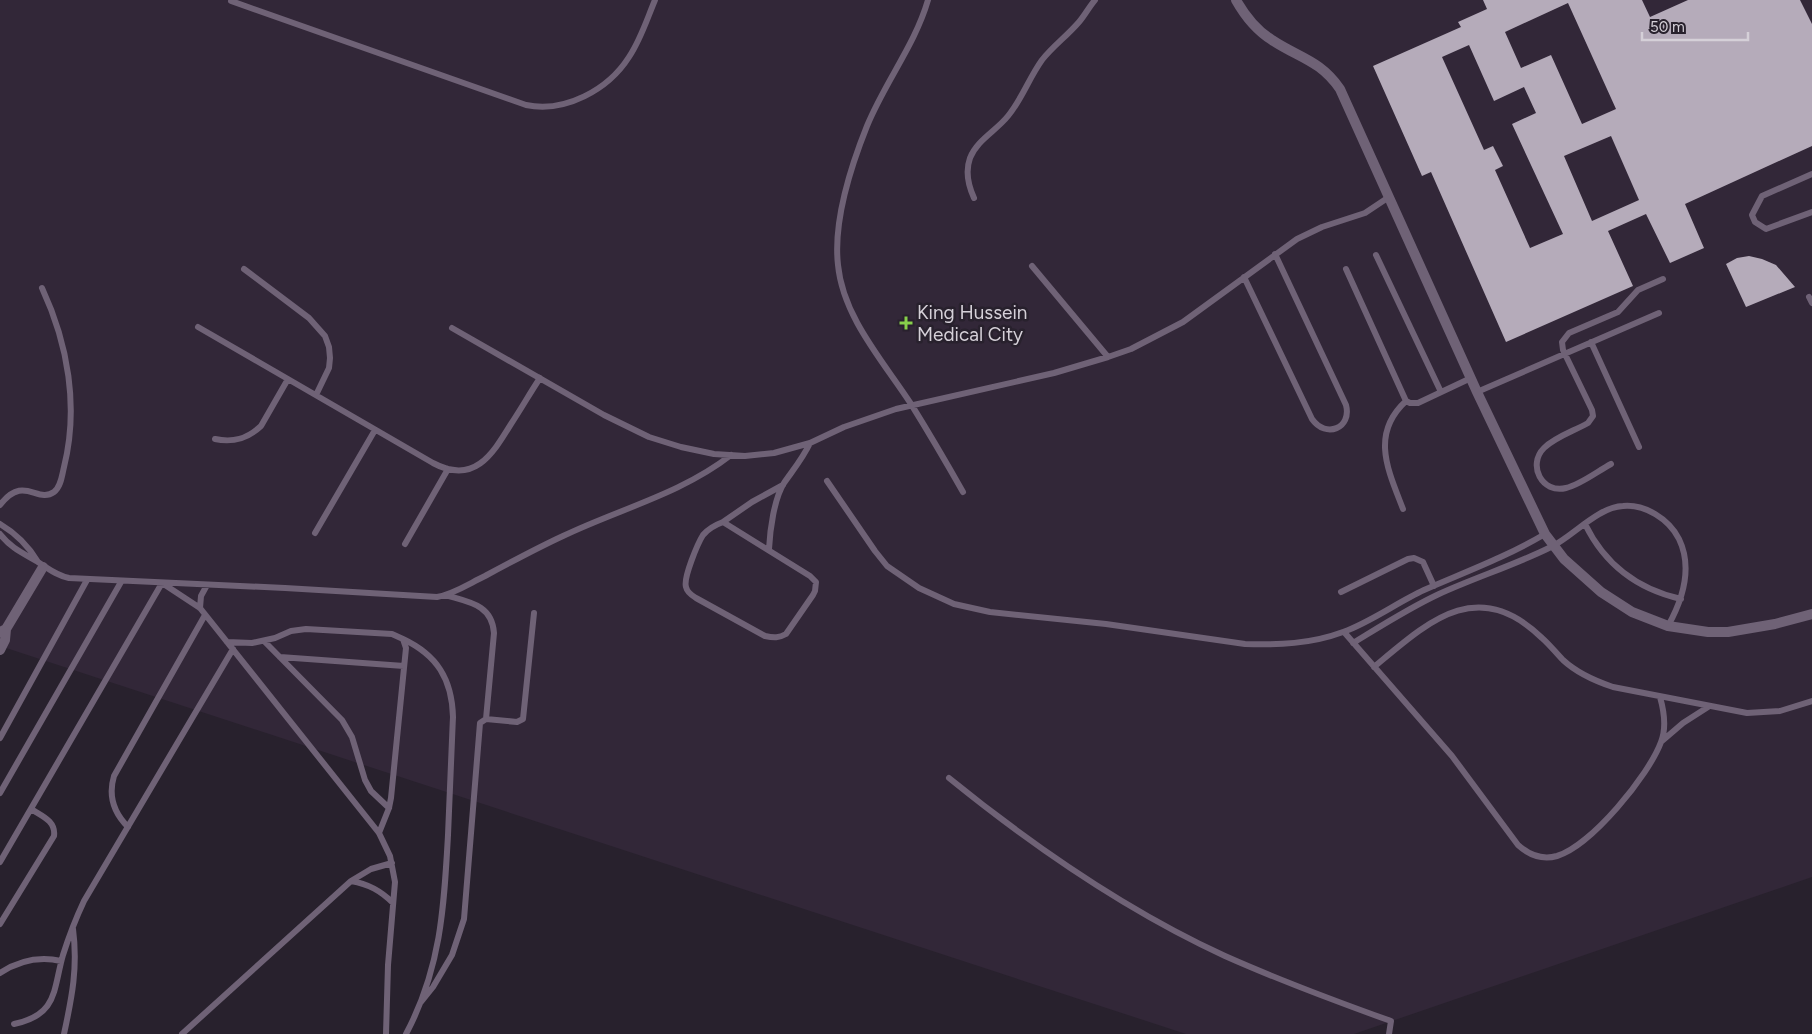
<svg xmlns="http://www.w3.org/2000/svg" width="1812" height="1034" font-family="Figtree,sans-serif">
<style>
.built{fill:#322738}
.building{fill:#b5abba;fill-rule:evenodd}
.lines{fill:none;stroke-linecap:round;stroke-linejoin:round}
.service{stroke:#6f6276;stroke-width:6}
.minor{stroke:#6f6276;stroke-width:10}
.poi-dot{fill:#87cf4b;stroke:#28212d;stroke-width:2}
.labels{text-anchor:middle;stroke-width:5;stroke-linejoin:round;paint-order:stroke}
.poi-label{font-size:19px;fill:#d5d0d8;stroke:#28212d;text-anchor:start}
</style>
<rect width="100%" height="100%" fill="#28212d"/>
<path class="built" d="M0,0H1812V877L1354,1034H1186L0,646Z"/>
<path class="building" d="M1483,0H1642L1650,17L1688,0H1800L1812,24V146L1685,204L1704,248L1670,263L1646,214L1608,231L1633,286L1506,342L1431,172L1422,176L1373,66L1461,27L1458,22L1487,9ZM1568,3L1616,109L1582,124L1551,55L1521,68L1505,32ZM1469,45L1494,101L1524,87L1536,113L1512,124L1563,234L1530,248L1495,170L1503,166L1493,146L1484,150L1442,57ZM1611,136L1639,200L1592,221L1564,156Z
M1749,256L1762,259L1776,265L1795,287L1746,307L1726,264L1737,258Z"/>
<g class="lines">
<path class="service" d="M928,0C915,45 885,82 867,126C851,166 833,221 838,265C843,317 883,361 911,404C929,433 946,462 963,492
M231,1L526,105C565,113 608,90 629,57C641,39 647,19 655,0
M1812,174L1762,196L1752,215L1755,222L1766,229L1812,212
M974,198C968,185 965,172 970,158C977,140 996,131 1008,116C1022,99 1029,78 1042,60C1053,46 1067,36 1079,22C1085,15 1089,7 1095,0
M1376,255L1441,392
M1032,266L1108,357
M244,269L309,318L325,336L329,347L330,358L329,368L316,395
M1346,269L1406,401L1410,403H1418L1471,378
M1244,277L1312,419C1326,439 1352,428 1346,405L1275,254
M1809,297L1812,303
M198,327L433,463C474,485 492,455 511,424C521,409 530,393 540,378
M452,328L604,415L649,437L681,447L714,454L745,456L774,453L810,443L844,427L896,409L1054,373L1108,357L1131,349L1183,322L1297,239L1322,227L1365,213L1389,197
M1591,342L1639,447
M1477,392L1659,313
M215,439C233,443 247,439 261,426L288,379
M1611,464C1598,471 1580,485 1566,488C1542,494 1527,465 1544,448C1555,437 1574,431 1588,423L1593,416L1592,410L1563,350L1562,342L1569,333L1618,312L1638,290L1663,279
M827,481L875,551L887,566L919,588L954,604L990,612L1106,624L1245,644C1278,645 1311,644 1343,632C1369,623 1398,602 1424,590C1465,572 1506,557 1545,534
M0,505C24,474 37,504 54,492C61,487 62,475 64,467C79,407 68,344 42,288
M1403,509C1388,470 1370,434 1406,401
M723,522L810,576L816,582L815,591L813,595L786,634C779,638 774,638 765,636L696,598C691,595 687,592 686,587C683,578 698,543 703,535C708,529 715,525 723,522Z
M723,522L752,502L783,485
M0,524C17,534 28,545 38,562
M1585,524C1605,565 1637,589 1681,599
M315,533L375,430
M0,534C12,549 23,553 38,562C49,569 56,575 69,578L285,588L437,597C454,594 470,583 485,576C511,562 537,548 563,536C619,509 681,494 731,455
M405,544L448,469
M769,549C770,530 774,499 784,483C793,470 803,458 810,443
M1341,592L1408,559L1414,558L1423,562L1434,586
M445,595C468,602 492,604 494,633L486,719
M200,608L201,596L207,585
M1344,632L1452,756L1518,845C1529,855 1542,860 1557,856C1591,846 1649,775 1661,742C1667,727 1664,711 1660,697
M403,639C437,655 452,679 453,717C451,756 450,795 448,835C444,907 441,968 406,1034
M264,641L342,720L352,737L365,780L371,791L389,808
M227,642L252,643L275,638L291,631L306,629L392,634L403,639L406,648L391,798L389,808L379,833
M1353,643C1381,626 1409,608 1439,594C1476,577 1515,565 1551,547C1573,536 1598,507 1623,506C1645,504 1669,519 1679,539C1693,568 1683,599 1668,626
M280,657L404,666
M1374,667C1428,622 1477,575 1542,638C1550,645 1556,653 1563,660C1577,673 1595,681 1613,687L1747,713L1780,711L1812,701
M0,738L87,580
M1662,741L1683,723L1708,707
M949,778C1034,847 1125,910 1225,956C1279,980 1335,1001 1391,1021L1389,1034
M0,793L121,582
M128,827C113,812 108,796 114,776L205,615
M0,862L162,583L200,608L379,833L390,856L395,882L388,965L386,1034
M351,881C369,884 381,891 393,903
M0,924L54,836C56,821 42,816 31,809
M0,973C20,960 39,956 61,961
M421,1002L433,987L452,955L464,919L480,723L486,719L517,722L523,719L534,613
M14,1024C58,1015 53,990 63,955C69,936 76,918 84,901L233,649
M64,1034C72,997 78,967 73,929
M182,1034L351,881L371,869L392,863"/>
<path class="minor" d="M1236,0C1245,16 1256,30 1272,40C1299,58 1320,60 1340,89L1477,392L1545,534L1564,559L1601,592L1632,612L1668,626L1708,632H1728L1775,624L1812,614
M0,632L6,629L43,567
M0,650L5,640L6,629"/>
</g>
<path class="poi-dot" d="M903.5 315.5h5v5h5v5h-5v5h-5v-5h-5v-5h5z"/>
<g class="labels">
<g class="poi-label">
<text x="917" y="319">King Hussein<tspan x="917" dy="22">Medical City</tspan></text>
</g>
</g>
<path d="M1642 32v8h106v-8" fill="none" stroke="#d5d0d8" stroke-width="2.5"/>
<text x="1650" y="32" font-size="15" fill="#d5d0d8" stroke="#28212d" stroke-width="4" paint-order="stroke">50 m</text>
</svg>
